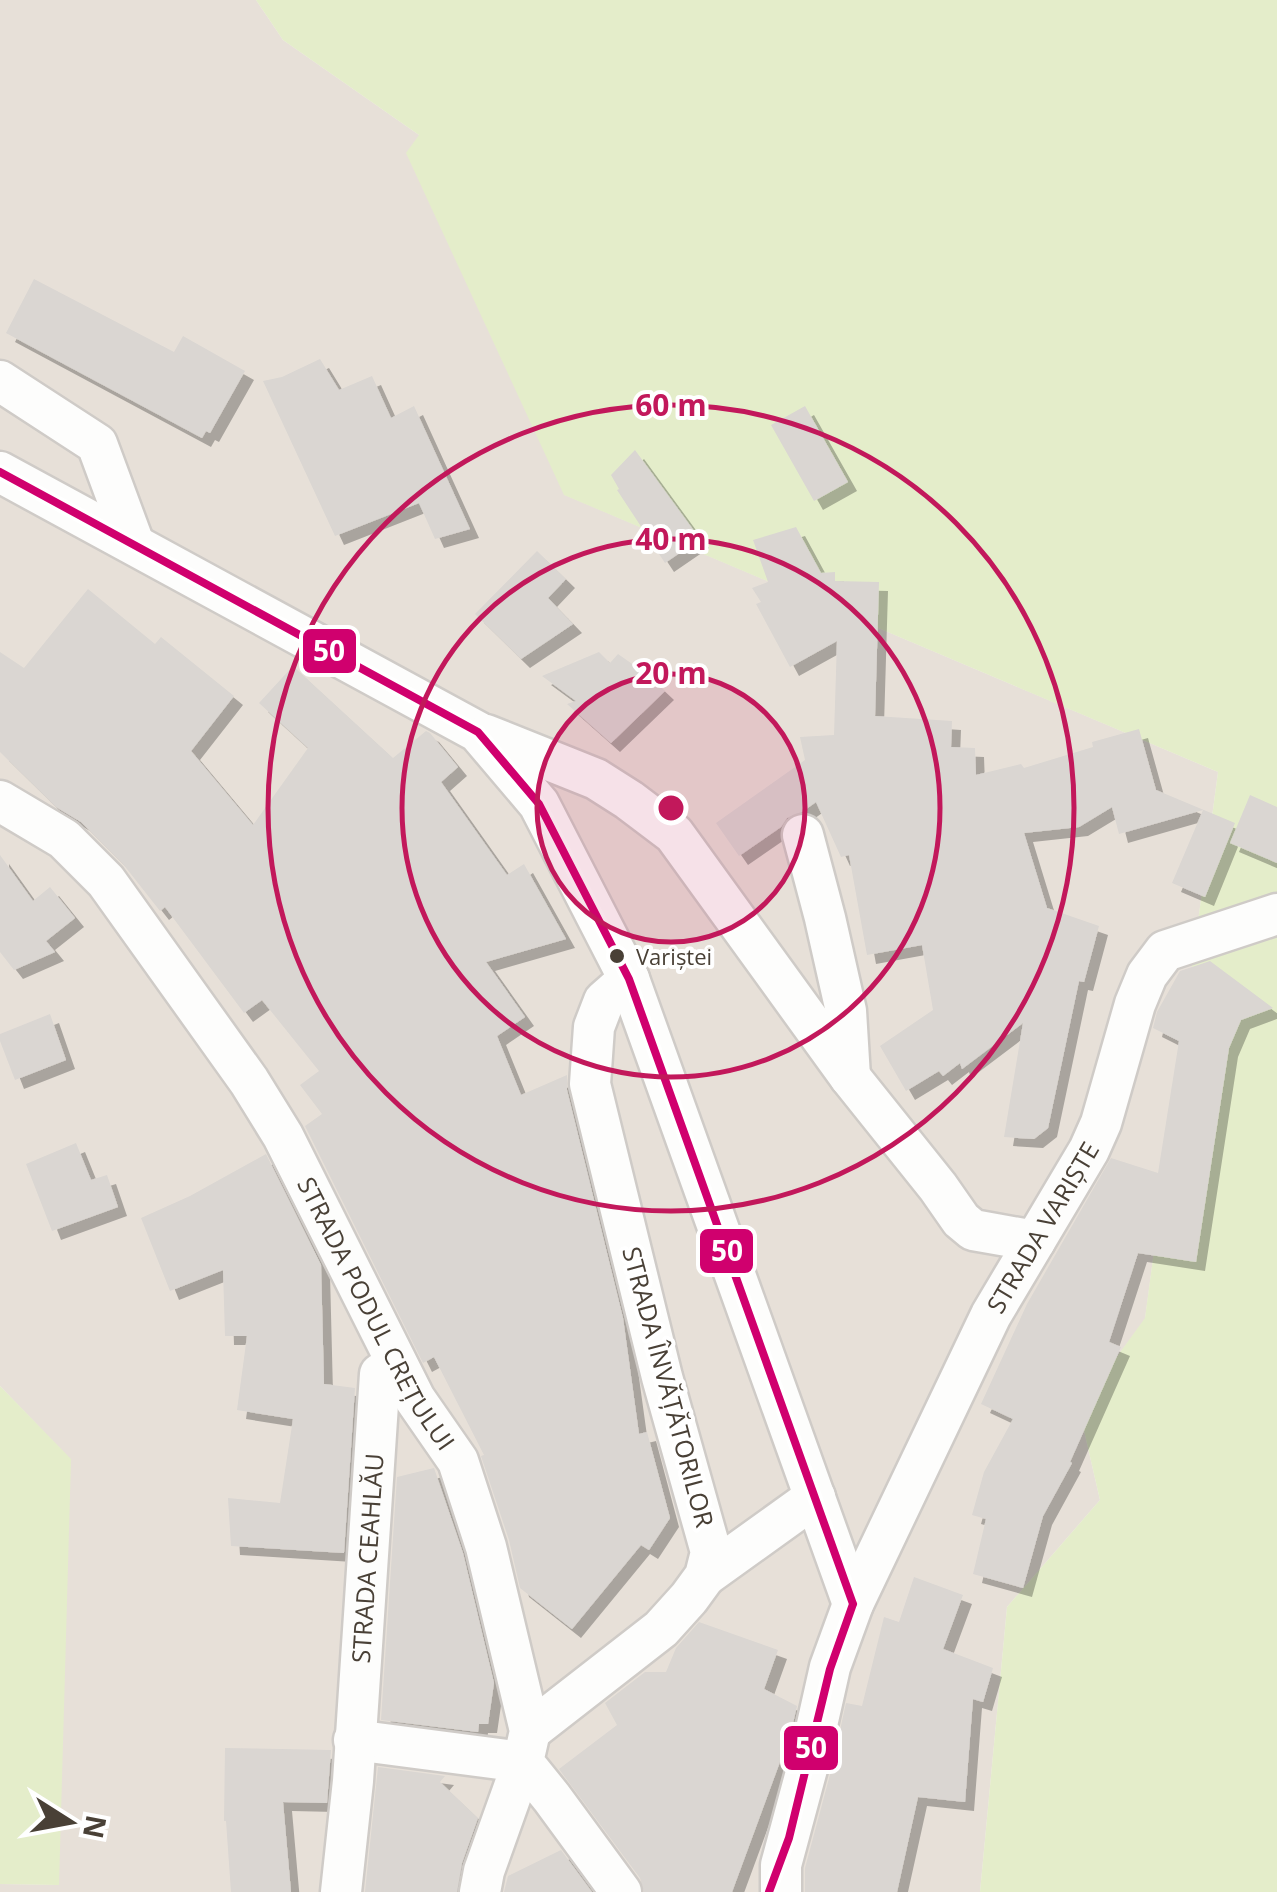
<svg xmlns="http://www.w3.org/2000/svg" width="1277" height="1892" font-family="'Open Sans',sans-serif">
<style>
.residential{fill:#e7e0d8}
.green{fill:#e4edca}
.building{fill:#dad6d2;filter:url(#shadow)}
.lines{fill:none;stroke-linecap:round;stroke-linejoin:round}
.street-casing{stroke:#cfcbc7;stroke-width:45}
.street{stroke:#fdfdfc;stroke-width:40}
.bus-1-casing{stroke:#fff;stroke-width:15}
.bus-1{stroke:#d0006e;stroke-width:8}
.ring{fill:none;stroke:#c2185b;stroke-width:5}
.bus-dot{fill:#494036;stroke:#fff;stroke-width:4}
.labels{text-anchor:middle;stroke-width:8;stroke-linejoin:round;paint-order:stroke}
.bus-label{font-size:22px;fill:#494036;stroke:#fff;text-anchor:start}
.street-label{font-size:25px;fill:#494036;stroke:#fff}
.centre{fill:#c2185b;stroke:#fff;stroke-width:5}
.ring-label{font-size:30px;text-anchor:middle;font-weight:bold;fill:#c2185b;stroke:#fff;stroke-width:8;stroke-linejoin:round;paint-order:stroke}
.line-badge{stroke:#fff;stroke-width:4}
.badge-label{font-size:28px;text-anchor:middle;font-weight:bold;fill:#fff}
</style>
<defs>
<filter id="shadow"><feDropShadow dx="9" dy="9" stdDeviation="0" flood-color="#0004"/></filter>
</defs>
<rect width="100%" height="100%" fill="#f2efeb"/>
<path class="residential" d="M0,0H256L283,40L419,135L565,495L1218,772L1145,1319L1079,1409L1100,1500L1007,1607L980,1892H0V1884L58,1885L70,1459L0,1386Z"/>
<path class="green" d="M256,0H1277V1892H980L1007,1607L1100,1500L1079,1409L1145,1318L1218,772L564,495L406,153L419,135L283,40Z
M0,1386L71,1459L59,1885L0,1884Z"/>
<path class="building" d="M34,279L174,352L183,336L245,371L210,433L206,431L202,438L6,333Z
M320,359L339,390L372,376L391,418L414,406L470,529L435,539L419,503L335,536L263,381L282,377Z
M805,406L848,482L814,501L771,425Z
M635,450L700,539L665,563L617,490L619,489L611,475Z
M796,527L821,573L835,572V581L879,582L875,716L952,721L951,747L975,748L976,775L1021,764L1024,768L1093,747L1092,742L1139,729L1156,790L1235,823L1205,897L1172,883L1203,810L1119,834L1112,807L1079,827L1024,833L1047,908L1099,926L1084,982L1079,981L1048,1128L1034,1139L1004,1137L1023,1023L962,1069L960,1063L943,1076L939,1071L906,1091L880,1046L933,1010L922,945L867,955L849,855L841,857L816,802L802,812L787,818L781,827L739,856L716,823L805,760L800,737L834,735L837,641L790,667L756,604L761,602L752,588L768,582L753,540Z
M537,551L566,579L548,598L573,624L521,659L475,614Z
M88,589L155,644L161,637L234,696L191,751L253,825L308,748L259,703L293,666L393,758L426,731L430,733L458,767L441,782L507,875L524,864L566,939L486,962L525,1017L497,1036L521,1095L567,1075V1090L623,1318L639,1434L647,1432L670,1518L649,1550L641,1545L572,1629L520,1588L509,1540L481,1456L484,1455L434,1357L423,1363L305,1126L322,1114L300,1085L319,1071L262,1000L244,1013L165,907L160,911L123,864L81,822L56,807L0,752V652L24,668Z
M599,652L610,663L618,654L648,675L665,691L611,743L567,704L576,701L542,676Z
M1250,795L1277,807V863L1230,843Z
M0,855L33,901L50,887L75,918L46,941L55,952L14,970L0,952Z
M1210,961L1273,1008L1241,1020L1229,1048L1196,1262L1138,1253L1109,1342L1121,1347L1070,1462L1072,1463L1043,1516L1023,1588L973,1574L986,1519L972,1515L984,1472L1013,1419L981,1404L1027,1304L1111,1158L1158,1173L1179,1041L1153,1028L1157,1012L1180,971Z
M50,1014L66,1060L15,1080L0,1041V1034Z
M76,1143L91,1180L107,1175L118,1207L52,1231L26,1164Z
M266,1154L321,1265L324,1384L355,1388L344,1553L231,1546L228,1498L280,1503L293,1419L237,1410L247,1336H225L223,1270L170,1291L141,1218L190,1196Z
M434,1468L463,1553L494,1683L488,1724H479L478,1732L381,1720L397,1477Z
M914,1577L963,1595L943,1649L993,1668L983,1702L973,1699L965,1802L918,1797L897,1892H805V1868L831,1771L846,1703L862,1706L884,1617L899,1622Z
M699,1622L778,1650L764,1689L797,1706L791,1732L732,1892H644L640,1878L559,1769L617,1725L605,1703L645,1672H666L676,1648Z
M225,1748L331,1750L327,1803L283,1802L291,1892H231L226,1821H224Z
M378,1767L445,1776L440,1782L478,1818L462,1863L457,1892H365Z
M561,1850L592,1892H504L508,1876Z"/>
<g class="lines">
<g class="street-casing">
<g id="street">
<path d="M0,381L97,444L134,544"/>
<path d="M0,472L478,732L539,804L629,979L853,1604"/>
<path d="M486,735L596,779L629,800L674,834L850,1077L938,1187L961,1220L973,1230L1035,1241"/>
<path id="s1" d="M0,801L64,839L106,881L249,1081L283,1136L415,1399L458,1461L486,1547L530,1731L523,1762L552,1798L621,1892"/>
<path d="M803,835L825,918L846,1011L850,1077"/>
<path d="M705,1576L815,1497"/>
<path d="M530,1731L661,1629L689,1598L705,1576L711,1552L662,1377L590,1084L594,1027L604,1001L629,979"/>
<path d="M354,1740L523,1762L484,1871L480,1892"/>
<path id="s2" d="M341,1892L353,1781L380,1374"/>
<path id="s3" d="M781,1892V1865L808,1765L830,1667L853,1604L991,1315L1089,1150L1101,1123L1135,1004L1147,975L1165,951L1277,914"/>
</g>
</g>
<use href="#street" class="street"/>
<g class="bus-1-casing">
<path id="bus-1" d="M0,472L478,732L539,804L629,979L853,1604
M769,1892L789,1838L830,1669L853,1604"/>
</g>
<use href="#bus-1" class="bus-1"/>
</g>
<circle cx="671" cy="808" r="134" fill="#c2185b" fill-opacity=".12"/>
<g class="ring">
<circle cx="671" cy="808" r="134"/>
<circle cx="671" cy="808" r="269"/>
<circle cx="671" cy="808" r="403"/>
</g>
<circle class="bus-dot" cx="617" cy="956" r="9"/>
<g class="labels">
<g class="bus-label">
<text x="636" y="965">Variștei</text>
</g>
<g class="street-label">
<text dy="9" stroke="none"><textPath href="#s3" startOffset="720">STRADA VARIȘTE</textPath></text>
<text dy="9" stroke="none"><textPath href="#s1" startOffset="645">STRADA PODUL CREȚULUI</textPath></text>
<text transform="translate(668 1387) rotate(75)" y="9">STRADA ÎNVĂȚĂTORILOR</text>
<text dy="9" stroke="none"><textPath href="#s2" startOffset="335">STRADA CEAHLĂU</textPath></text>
</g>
</g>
<circle cx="671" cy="808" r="15" class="centre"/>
<g class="ring-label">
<text x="671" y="416">60 m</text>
<text x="671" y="550">40 m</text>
<text x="671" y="684">20 m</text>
</g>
<g class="line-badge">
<rect x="301" y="627" width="57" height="48" rx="10" fill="#d0006e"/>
<rect x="698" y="1227" width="57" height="48" rx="10" fill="#d0006e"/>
<rect x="782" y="1724" width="58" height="48" rx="10" fill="#d0006e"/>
</g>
<g class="badge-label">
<text x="329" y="661">50</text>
<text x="727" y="1261">50</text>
<text x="811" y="1758">50</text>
</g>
<g transform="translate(70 1822) rotate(101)" stroke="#ffffff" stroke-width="8" paint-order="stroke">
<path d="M0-8L18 38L0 25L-18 38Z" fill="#494036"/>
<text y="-15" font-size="28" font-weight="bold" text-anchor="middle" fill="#494036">N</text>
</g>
</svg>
